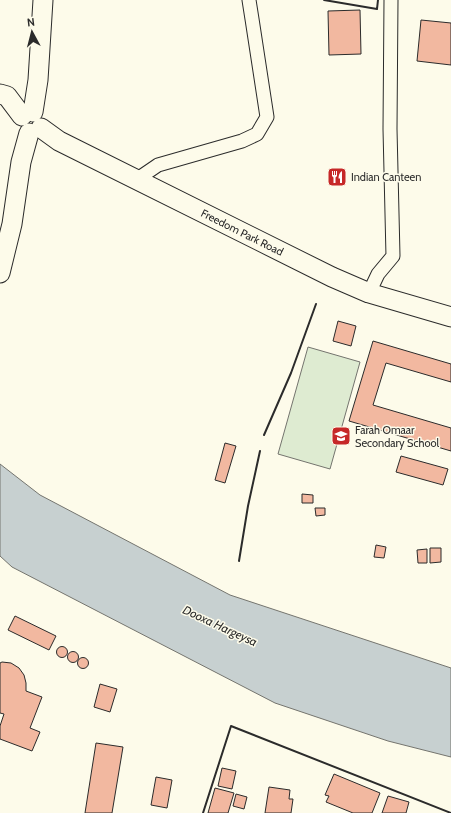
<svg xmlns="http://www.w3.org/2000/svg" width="451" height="813" font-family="Cabin,sans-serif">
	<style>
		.green { fill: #deebd1; stroke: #74746e }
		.water { fill: #c7d0d0; stroke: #74746e }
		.building { fill: #f2b8a0; stroke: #2b2b2b }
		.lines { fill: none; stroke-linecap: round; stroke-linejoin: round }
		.street-casing { stroke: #2b2b2b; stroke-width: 15 }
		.secondary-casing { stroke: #2b2b2b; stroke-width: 21 }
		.street { stroke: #fdfbea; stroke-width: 13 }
		.secondary { stroke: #fdfbea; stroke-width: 19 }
		.wall { stroke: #2b2b2b; stroke-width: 2 }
		.labels { text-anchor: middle; stroke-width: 3; stroke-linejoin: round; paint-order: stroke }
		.poi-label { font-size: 11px; fill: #2b2b2b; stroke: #fdfbea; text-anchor: start }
		.street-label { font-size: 11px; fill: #2b2b2b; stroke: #fdfbea }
		.water-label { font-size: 12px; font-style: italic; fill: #2b2b2b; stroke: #fdfbea }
	</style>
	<rect width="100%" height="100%" fill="#fdfbea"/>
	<path class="green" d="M 308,347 L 360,362 L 330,469 L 278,454 Z"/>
	<path class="water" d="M 0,464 L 40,495 L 230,595 L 451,668 L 451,757 L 388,741 L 275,703 L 12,567 L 0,556 Z"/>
	<path class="building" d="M 360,10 L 361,54 L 329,55 L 328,11 Z
		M 421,20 L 451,23 L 451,65 L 417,61 Z
		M 338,321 L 356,326 L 351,346 L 333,341 Z
		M 373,341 L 451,364 L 451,382 L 386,363 L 373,405 L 451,428 L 451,451 L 349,421 Z
		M 225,443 L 236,446 L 225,483 L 215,480 Z
		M 401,456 L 448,469 L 443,485 L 396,472 Z
		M 302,494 L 313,495 L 313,503 L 302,503 Z
		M 315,508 L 325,508 L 325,515 L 316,516 Z
		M 376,545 L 386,547 L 384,558 L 374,557 Z
		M 430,548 L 441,548 L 441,562 L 430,563 Z
		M 427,549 L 427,563 L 418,563 L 417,550 Z
		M 15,616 L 56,636 L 49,650 L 8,630 Z
		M56.5 652a5.5 5.5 0 1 1 11 0a5.5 5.5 0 1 1-11 0Z
		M67.5 657a5.5 5.5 0 1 1 11 0a5.5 5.5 0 1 1-11 0Z
		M77.5 663a5.5 5.5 0 1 1 11 0a5.5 5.5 0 1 1-11 0Z
		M 2,662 L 11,663 L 19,668 L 24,675 L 26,683 L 26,691 L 42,697 L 30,728 L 40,732 L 32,751 L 0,739 L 0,726 L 4,714 L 0,713 L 0,663 Z
		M 100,684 L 117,689 L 110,712 L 94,707 Z
		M 96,743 L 123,747 L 112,813 L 85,813 Z
		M 222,768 L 236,771 L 232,789 L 218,786 Z
		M 334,774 L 380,793 L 372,813 L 353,813 L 326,802 L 329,796 L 325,795 Z
		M 156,777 L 172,780 L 167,808 L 151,805 Z
		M 269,787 L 290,790 L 289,799 L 293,799 L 291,813 L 265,813 Z
		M 215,788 L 234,793 L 228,813 L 208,813 Z
		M 236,794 L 247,797 L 244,809 L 233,806 Z
		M 388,796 L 409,802 L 406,813 L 382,813 Z"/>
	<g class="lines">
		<defs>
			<path id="street" d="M 136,180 L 158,165 L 242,141 L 257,134 L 267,117 L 252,19 L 249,0
				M 369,293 L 378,274 L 393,256 L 390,129 L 391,0"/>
			<g id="secondary">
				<path d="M 0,94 L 7,96 L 22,116"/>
				<path d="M 33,112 L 38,80 L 43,0"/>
				<path id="s1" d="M 41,128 L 59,141 L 332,277 L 369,293 L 451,317"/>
				<path d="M 0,273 L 12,224 L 21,162 L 29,133"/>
			</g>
		</defs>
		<use href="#street" class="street-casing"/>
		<use href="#secondary" class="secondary-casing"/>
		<use href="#street" class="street"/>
		<use href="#secondary" class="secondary"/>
		<path class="wall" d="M 324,0 L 377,9 L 378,0
			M 264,435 L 291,373 L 316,304
			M 239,561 L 248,506 L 260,451
			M 203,813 L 231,726 L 451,813"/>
	</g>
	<defs>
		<symbol id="restaurant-square" viewBox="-11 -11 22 22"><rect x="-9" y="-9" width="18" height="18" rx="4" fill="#c62828" stroke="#fdfbea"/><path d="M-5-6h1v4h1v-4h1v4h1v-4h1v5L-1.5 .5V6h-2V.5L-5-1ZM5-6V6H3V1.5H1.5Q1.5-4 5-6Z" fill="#fff"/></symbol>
		<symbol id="school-square" viewBox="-11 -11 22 22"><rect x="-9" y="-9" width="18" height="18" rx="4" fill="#c62828" stroke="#fdfbea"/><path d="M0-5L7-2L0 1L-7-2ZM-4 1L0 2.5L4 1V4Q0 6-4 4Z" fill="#fff"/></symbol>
	</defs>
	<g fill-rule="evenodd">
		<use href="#restaurant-square" x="326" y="166" width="22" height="22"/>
		<use href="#school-square" x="330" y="425" width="22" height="22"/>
	</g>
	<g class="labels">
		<g class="poi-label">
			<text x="351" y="181">Indian Canteen</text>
			<text x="355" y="434">Farah Omaar<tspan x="355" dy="13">Secondary School</tspan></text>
		</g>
		<g class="street-label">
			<text dy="4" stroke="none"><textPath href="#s1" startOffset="227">Freedom Park Road</textPath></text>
		</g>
		<g class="water-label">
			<text transform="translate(220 626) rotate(25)" y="4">Dooxa Hargeysa</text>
		</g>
	</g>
	<g transform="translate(32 32) rotate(353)" stroke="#fdfbea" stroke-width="3" paint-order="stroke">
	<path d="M0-3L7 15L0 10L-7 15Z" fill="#2b2b2b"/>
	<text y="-6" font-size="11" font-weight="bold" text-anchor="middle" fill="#2b2b2b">N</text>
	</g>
</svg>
